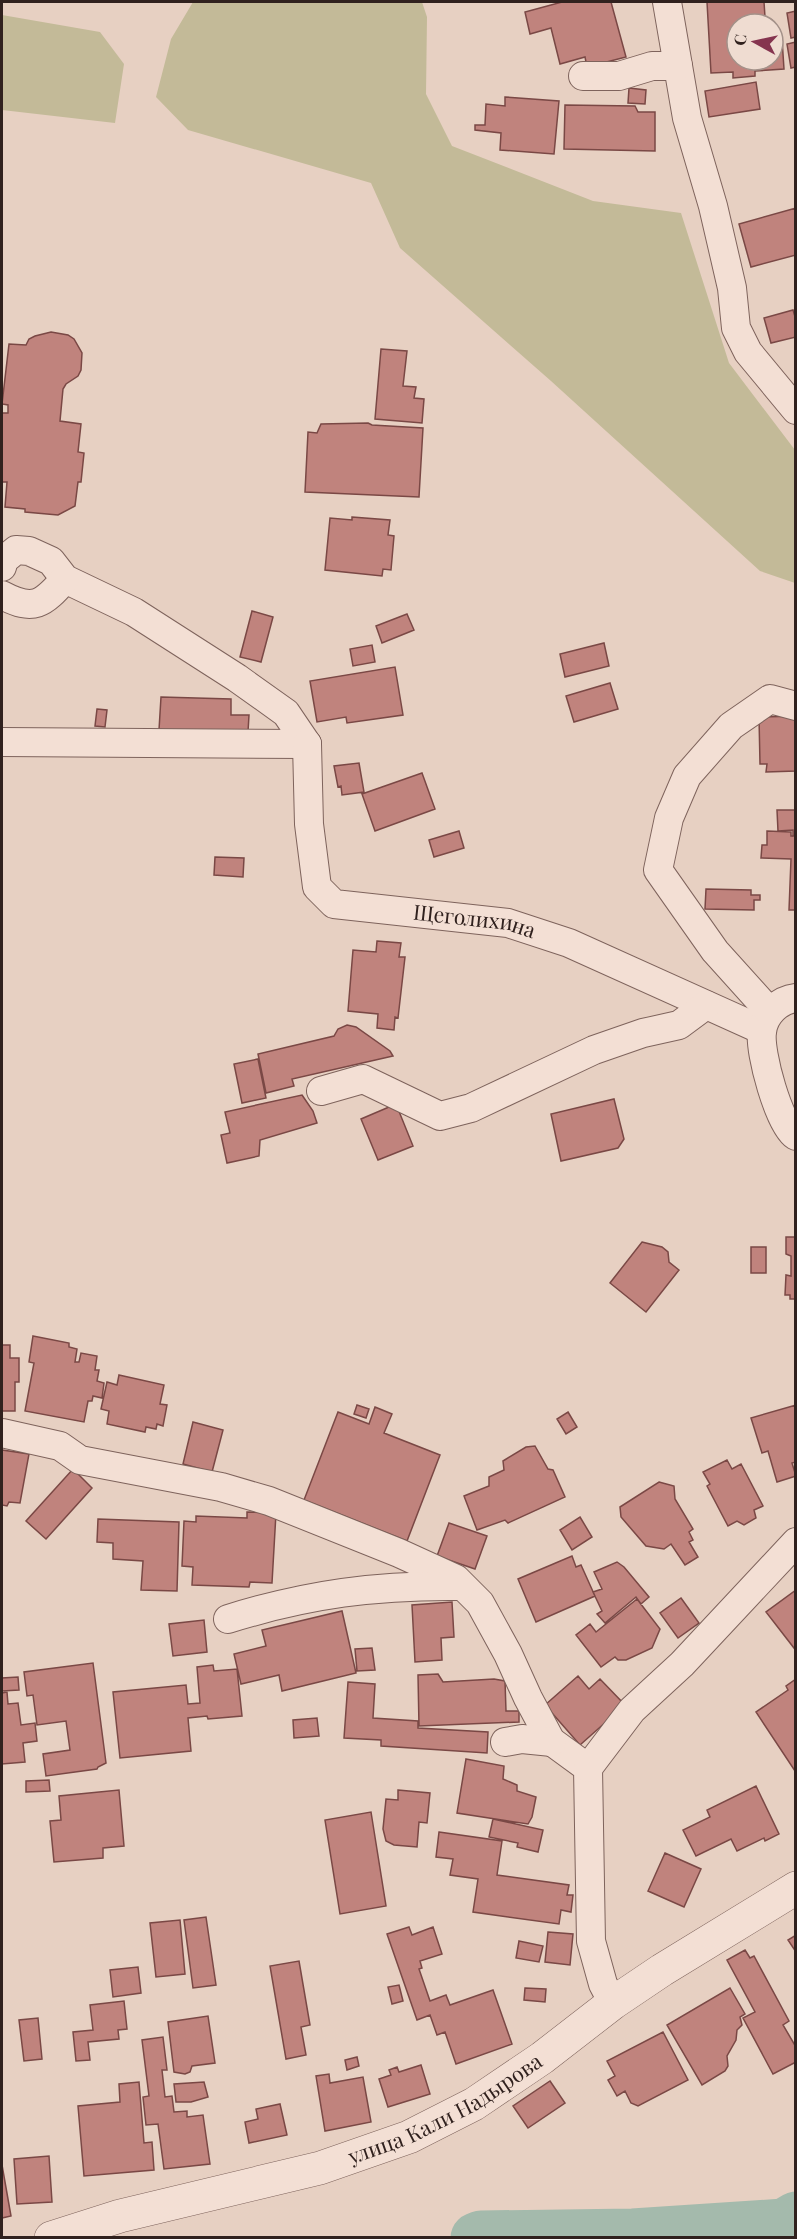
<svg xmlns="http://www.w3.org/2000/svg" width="797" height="2239" font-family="'Playfair Display',serif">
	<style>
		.green { fill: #c3ba98 }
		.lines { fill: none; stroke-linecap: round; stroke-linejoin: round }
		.river { stroke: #a4baac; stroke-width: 51 }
		.building { fill: #c0837d; stroke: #7a4845; stroke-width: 1.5 }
		.minor-casing { stroke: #7e635c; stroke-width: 30 }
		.tertiary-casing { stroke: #7e635c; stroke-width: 34 }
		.minor { stroke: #f3dfd4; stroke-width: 28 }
		.tertiary { stroke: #f3dfd4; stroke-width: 33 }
		.labels { text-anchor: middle; stroke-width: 6; stroke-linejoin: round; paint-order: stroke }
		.street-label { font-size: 21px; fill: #30211e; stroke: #efdcd1 }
	</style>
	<rect width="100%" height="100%" fill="#e7d0c2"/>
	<path class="green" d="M 193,2 L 422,2 L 427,17 L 426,94 L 452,146 L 593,201 L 681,213 L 729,363 L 795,450 L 795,583 L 760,571 L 551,381 L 400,248 L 371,183 L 188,130 L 156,97 L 171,39 Z
		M 2,15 L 100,32 L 124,64 L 115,123 L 2,110 Z"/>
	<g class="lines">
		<path class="river" d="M 476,2238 L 481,2236 L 633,2234 L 784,2224 L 796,2217"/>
	</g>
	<path class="building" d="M 562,2 L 611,2 L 626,57 L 587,67 L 585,57 L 560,64 L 551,28 L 530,34 L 525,12 Z
		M 707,2 L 764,2 L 765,17 L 772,20 L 772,24 L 737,24 L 737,60 L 773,60 L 773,37 L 773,39 L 782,39 L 784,69 L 755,71 L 755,76 L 733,78 L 733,72 L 711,73 Z
		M 796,11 L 796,37 L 791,38 L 787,13 Z
		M 796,42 L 796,67 L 791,68 L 787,44 Z
		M 756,82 L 760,109 L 709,117 L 705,91 Z
		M 629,88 L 646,90 L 645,104 L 628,103 Z
		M 505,97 L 559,101 L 554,154 L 500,150 L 501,133 L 475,130 L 475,125 L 485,125 L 486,104 L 505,106 Z
		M 565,105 L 635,106 L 638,112 L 655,112 L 655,151 L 564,149 Z
		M 796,208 L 796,255 L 751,267 L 739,224 Z
		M 793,310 L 796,320 L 796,337 L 771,343 L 764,318 Z
		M 51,332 L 68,335 L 74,339 L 82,353 L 81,370 L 78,376 L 66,384 L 63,389 L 60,421 L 81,424 L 78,452 L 84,453 L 81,482 L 78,482 L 75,506 L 58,515 L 25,512 L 25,509 L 5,507 L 7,482 L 2,482 L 2,413 L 8,413 L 8,405 L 2,404 L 9,344 L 26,345 L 29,339 L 35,336 Z
		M 381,349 L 407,351 L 403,386 L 416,387 L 414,398 L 424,399 L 422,423 L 375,419 Z
		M 368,423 L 372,425 L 423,428 L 419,497 L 305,492 L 308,432 L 317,433 L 321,424 Z
		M 352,517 L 390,520 L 388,535 L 394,536 L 391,570 L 383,569 L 382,576 L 325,570 L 330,518 L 352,520 Z
		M 252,611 L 273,617 L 261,662 L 240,657 Z
		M 407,614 L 414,630 L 382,643 L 376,626 Z
		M 604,643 L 609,666 L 565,677 L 560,654 Z
		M 372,645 L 375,662 L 353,666 L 350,649 Z
		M 395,667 L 403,715 L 347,723 L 346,717 L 317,722 L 310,681 Z
		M 610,683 L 618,709 L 574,722 L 566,696 Z
		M 161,697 L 231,699 L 231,715 L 249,715 L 248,732 L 159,730 Z
		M 97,709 L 107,710 L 105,727 L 95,726 Z
		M 796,716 L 796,771 L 766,772 L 767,764 L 760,764 L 759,717 Z
		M 359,763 L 364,792 L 342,795 L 341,786 L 338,787 L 334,766 Z
		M 422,773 L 435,809 L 375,831 L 362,794 Z
		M 777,810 L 796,810 L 796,835 L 793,836 L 793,830 L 778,831 Z
		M 459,831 L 464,848 L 434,857 L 429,840 Z
		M 767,831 L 791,832 L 791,836 L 796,836 L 796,910 L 789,910 L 791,859 L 761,858 L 762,845 L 767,845 Z
		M 215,857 L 244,858 L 243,877 L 214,875 Z
		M 706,889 L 751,890 L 751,895 L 760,895 L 760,900 L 754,900 L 754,910 L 705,909 Z
		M 377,941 L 401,943 L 399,957 L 405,957 L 398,1018 L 395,1017 L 394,1030 L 377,1028 L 378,1014 L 348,1011 L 353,950 L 376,952 Z
		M 347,1025 L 356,1027 L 390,1051 L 393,1056 L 292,1079 L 294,1086 L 266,1093 L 258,1054 L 334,1036 L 338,1029 Z
		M 258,1059 L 266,1098 L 242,1103 L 234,1064 Z
		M 302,1095 L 313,1111 L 317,1123 L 260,1140 L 259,1156 L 227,1163 L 221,1135 L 230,1133 L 225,1112 Z
		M 614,1099 L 624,1139 L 618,1148 L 561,1161 L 551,1114 Z
		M 396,1104 L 413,1146 L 378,1160 L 361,1119 Z
		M 786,1237 L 796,1237 L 796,1299 L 790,1299 L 790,1295 L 785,1295 L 786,1275 L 791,1276 L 791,1256 L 786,1254 Z
		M 642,1242 L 662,1247 L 668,1252 L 669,1262 L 679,1270 L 646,1312 L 610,1283 Z
		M 751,1247 L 766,1247 L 766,1273 L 751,1273 Z
		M 33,1336 L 69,1343 L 69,1347 L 77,1349 L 75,1362 L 79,1362 L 81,1353 L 97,1356 L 95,1370 L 99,1370 L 97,1381 L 104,1383 L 102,1398 L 93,1396 L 92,1401 L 88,1401 L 84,1422 L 25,1411 L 34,1363 L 29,1362 Z
		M 2,1345 L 10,1345 L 10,1358 L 19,1358 L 19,1382 L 15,1382 L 15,1411 L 2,1411 Z
		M 119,1375 L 164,1385 L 160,1404 L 167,1405 L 163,1426 L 157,1424 L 156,1429 L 146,1427 L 145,1432 L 107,1424 L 109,1411 L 101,1409 L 107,1382 L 117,1385 Z
		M 357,1405 L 369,1409 L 366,1418 L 354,1414 Z
		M 796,1405 L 796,1462 L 792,1463 L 796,1476 L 777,1482 L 768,1451 L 762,1453 L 751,1418 Z
		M 375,1407 L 392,1414 L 384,1433 L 440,1455 L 407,1541 L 304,1500 L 338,1412 L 369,1424 Z
		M 568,1412 L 577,1427 L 566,1434 L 557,1419 Z
		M 193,1422 L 223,1430 L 212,1472 L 183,1464 Z
		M 535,1446 L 548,1469 L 553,1470 L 565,1497 L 508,1523 L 505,1520 L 477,1530 L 464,1496 L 489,1486 L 489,1477 L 504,1470 L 503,1461 L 526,1447 Z
		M 2,1450 L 29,1454 L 20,1503 L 9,1502 L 7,1506 L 2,1505 Z
		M 727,1460 L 732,1469 L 741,1464 L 763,1506 L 754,1510 L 756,1518 L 744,1525 L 737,1521 L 728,1526 L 707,1486 L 710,1484 L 703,1472 Z
		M 73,1469 L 92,1488 L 46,1539 L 26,1521 Z
		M 659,1482 L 674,1486 L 675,1499 L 693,1529 L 689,1532 L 693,1540 L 689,1542 L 698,1557 L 685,1565 L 671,1544 L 664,1549 L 646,1546 L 621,1517 L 620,1507 Z
		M 247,1512 L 276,1513 L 272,1583 L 250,1582 L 249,1587 L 192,1585 L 193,1567 L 182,1566 L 184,1521 L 196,1522 L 196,1516 L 247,1518 Z
		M 580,1517 L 592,1537 L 572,1550 L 560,1530 Z
		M 98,1519 L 179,1522 L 177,1591 L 141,1590 L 143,1561 L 113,1559 L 113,1543 L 97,1542 Z
		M 449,1523 L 487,1536 L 475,1569 L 437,1556 Z
		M 572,1556 L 576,1567 L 581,1565 L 595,1596 L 536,1622 L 518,1579 Z
		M 617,1562 L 624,1567 L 649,1597 L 641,1604 L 636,1597 L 605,1623 L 597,1614 L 602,1611 L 593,1592 L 602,1589 L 594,1572 Z
		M 796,1590 L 796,1646 L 794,1648 L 766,1612 Z
		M 681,1598 L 699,1623 L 678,1638 L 660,1613 Z
		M 637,1599 L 660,1629 L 652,1648 L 626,1660 L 618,1660 L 615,1657 L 601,1667 L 576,1635 L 590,1624 L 596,1632 Z
		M 452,1602 L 454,1637 L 441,1638 L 442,1660 L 415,1662 L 412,1605 Z
		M 342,1611 L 356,1673 L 282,1691 L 279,1675 L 241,1684 L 234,1654 L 266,1646 L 262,1630 Z
		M 204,1620 L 207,1652 L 173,1656 L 169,1624 Z
		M 372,1648 L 375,1670 L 357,1671 L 355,1649 Z
		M 93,1663 L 106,1763 L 98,1767 L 97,1769 L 46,1776 L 43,1754 L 70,1750 L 66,1721 L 37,1725 L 33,1695 L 27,1696 L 24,1672 Z
		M 213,1665 L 214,1671 L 237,1669 L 242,1716 L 208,1719 L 207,1716 L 188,1718 L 191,1751 L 120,1758 L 113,1692 L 186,1685 L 188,1704 L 200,1703 L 197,1667 Z
		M 438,1674 L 443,1682 L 494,1679 L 505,1681 L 506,1711 L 519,1711 L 519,1722 L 419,1726 L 418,1675 Z
		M 578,1676 L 589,1689 L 600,1679 L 625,1705 L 580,1745 L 545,1705 Z
		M 18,1677 L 19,1690 L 2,1691 L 2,1678 Z
		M 796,1679 L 796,1771 L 795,1771 L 756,1712 L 788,1690 L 786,1686 Z
		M 348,1682 L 375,1684 L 373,1718 L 418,1721 L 418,1728 L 488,1732 L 487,1753 L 381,1746 L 381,1740 L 344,1738 Z
		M 7,1692 L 8,1704 L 18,1703 L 21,1725 L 35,1723 L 37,1741 L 23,1743 L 25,1762 L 2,1764 L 2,1693 Z
		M 317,1718 L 319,1736 L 294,1738 L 293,1720 Z
		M 466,1759 L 504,1766 L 503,1779 L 517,1785 L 517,1791 L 536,1797 L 532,1817 L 528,1824 L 457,1813 Z
		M 49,1780 L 50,1791 L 26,1792 L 26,1781 Z
		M 756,1786 L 779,1834 L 765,1841 L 764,1838 L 737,1851 L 731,1839 L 696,1856 L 683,1830 L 710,1817 L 707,1810 Z
		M 119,1790 L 124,1846 L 103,1848 L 103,1858 L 54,1862 L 50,1821 L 61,1820 L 59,1796 Z
		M 398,1790 L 430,1793 L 427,1823 L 419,1822 L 417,1847 L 394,1845 L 386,1841 L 383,1829 L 386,1799 L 398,1800 Z
		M 371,1812 L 386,1906 L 340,1914 L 325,1820 Z
		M 493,1819 L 543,1830 L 538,1852 L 517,1847 L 518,1843 L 489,1837 Z
		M 439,1832 L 502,1841 L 497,1875 L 569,1885 L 567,1895 L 573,1895 L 571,1912 L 561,1910 L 559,1924 L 473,1912 L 478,1879 L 450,1875 L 453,1859 L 436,1857 Z
		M 665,1853 L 701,1869 L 684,1907 L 648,1891 Z
		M 206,1917 L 216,1985 L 193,1988 L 184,1920 Z
		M 180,1920 L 185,1974 L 156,1977 L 150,1923 Z
		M 409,1927 L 412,1935 L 433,1927 L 442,1954 L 420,1961 L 422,1968 L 419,1969 L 430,2001 L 446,1995 L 450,2005 L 493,1990 L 512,2044 L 456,2064 L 445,2032 L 437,2035 L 430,2015 L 417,2020 L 387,1934 Z
		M 548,1932 L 573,1934 L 570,1965 L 545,1962 Z
		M 796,1935 L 796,1952 L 788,1940 Z
		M 519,1941 L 543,1946 L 539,1962 L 516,1958 Z
		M 745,1950 L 750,1958 L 754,1956 L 789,2021 L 783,2025 L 796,2047 L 796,2062 L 773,2074 L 743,2018 L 755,2012 L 727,1960 Z
		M 299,1961 L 310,2025 L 301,2027 L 306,2055 L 286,2059 L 270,1966 Z
		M 138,1967 L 141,1993 L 113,1997 L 110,1970 Z
		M 399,1985 L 403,2001 L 392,2004 L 388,1987 Z
		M 525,1988 L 546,1989 L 545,2002 L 524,2000 Z
		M 730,1988 L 745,2014 L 740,2017 L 742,2025 L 737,2030 L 736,2040 L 727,2056 L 728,2066 L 725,2071 L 702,2085 L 667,2025 Z
		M 124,2001 L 127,2029 L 118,2030 L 119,2039 L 88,2042 L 90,2060 L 76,2061 L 73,2032 L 93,2030 L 90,2005 Z
		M 208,2016 L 215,2063 L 192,2066 L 190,2072 L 185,2074 L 174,2072 L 168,2022 Z
		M 38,2018 L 42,2059 L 24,2061 L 19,2020 Z
		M 663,2032 L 688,2080 L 638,2106 L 631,2103 L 625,2091 L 617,2096 L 608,2080 L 615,2076 L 607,2061 Z
		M 163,2037 L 167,2070 L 162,2070 L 165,2097 L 172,2096 L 174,2112 L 187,2111 L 187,2117 L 203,2115 L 210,2164 L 164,2169 L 158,2124 L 146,2125 L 143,2097 L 149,2096 L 142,2040 Z
		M 357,2057 L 359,2066 L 347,2070 L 345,2060 Z
		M 421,2065 L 430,2094 L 388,2107 L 379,2079 L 391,2075 L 389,2070 L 397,2067 L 399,2072 Z
		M 329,2074 L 330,2083 L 363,2077 L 371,2122 L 325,2131 L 316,2076 Z
		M 550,2081 L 565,2103 L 528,2128 L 513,2106 Z
		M 139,2082 L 144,2143 L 152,2142 L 154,2170 L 84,2176 L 78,2106 L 120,2102 L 119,2084 Z
		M 204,2082 L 208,2097 L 191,2102 L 176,2102 L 174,2084 Z
		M 280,2104 L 287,2135 L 249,2143 L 245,2122 L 258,2119 L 256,2109 Z
		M 49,2156 L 52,2202 L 17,2204 L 14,2159 Z
		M 2,2165 L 11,2216 L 2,2218 Z"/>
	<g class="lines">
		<defs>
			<g id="minor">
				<path d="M 667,2 L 687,118 L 713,206 L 732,288 L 736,328 L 748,352 L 796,410"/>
				<path d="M 583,76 L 619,76 L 652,66 L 678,66"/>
				<path d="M 2,567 L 4,560 L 16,550 L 29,551 L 51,561 L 65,579 L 134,612 L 237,678 L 286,713 L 307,744"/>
				<path d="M 2,595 C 34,612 43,604 65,579"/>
				<path d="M 2,742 L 307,744"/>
				<path id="s1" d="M 307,744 L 309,824 L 317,887 L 334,904 L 508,923 L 569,943 L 762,1030"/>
				<path d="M 796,998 C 779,1000 764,1014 762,1032 C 759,1052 779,1125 796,1136"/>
				<path d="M 770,1012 L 715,951 L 658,870 L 669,818 L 687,776 L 731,726 L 770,699 L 796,706"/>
				<path d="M 321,1091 L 363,1079 L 440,1116 L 471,1108 L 594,1050 L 643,1033 L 679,1025 L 706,1005"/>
				<path d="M 2,1433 L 60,1446 L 80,1460 L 221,1487 L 269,1501 L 399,1553 L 456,1579 L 480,1603 L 508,1654 L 528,1698 L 551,1741 L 588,1768 L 591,1941 L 603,1984 L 613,2003"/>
				<path d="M 228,1619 C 308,1594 377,1585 460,1586"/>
				<path d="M 505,1742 L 522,1739 L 552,1742"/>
				<path d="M 588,1768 L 632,1710 L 682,1664 L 796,1542"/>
			</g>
			<g id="tertiary">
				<path id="s2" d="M 51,2238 L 120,2216 L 320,2168 L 409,2137 L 474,2104 L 542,2058 L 613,2003 L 662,1970 L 796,1888"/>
			</g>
		</defs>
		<use href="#minor" class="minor-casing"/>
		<use href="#tertiary" class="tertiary-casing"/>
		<use href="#minor" class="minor"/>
		<use href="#tertiary" class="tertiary"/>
	</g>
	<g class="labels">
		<g class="street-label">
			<text dy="7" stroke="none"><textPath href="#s1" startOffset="309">Щеголихина</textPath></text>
			<text dy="7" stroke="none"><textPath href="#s2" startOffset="417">улица Кали Надырова</textPath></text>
		</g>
	</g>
	<rect width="797" height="2239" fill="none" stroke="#30211e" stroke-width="6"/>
	<g transform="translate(755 42) rotate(278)"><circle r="28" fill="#efdcd1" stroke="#a39189" stroke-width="1.5"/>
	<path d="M0-4.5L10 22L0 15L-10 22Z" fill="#85344f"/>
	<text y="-9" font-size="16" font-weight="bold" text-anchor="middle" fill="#30211e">С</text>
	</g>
</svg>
